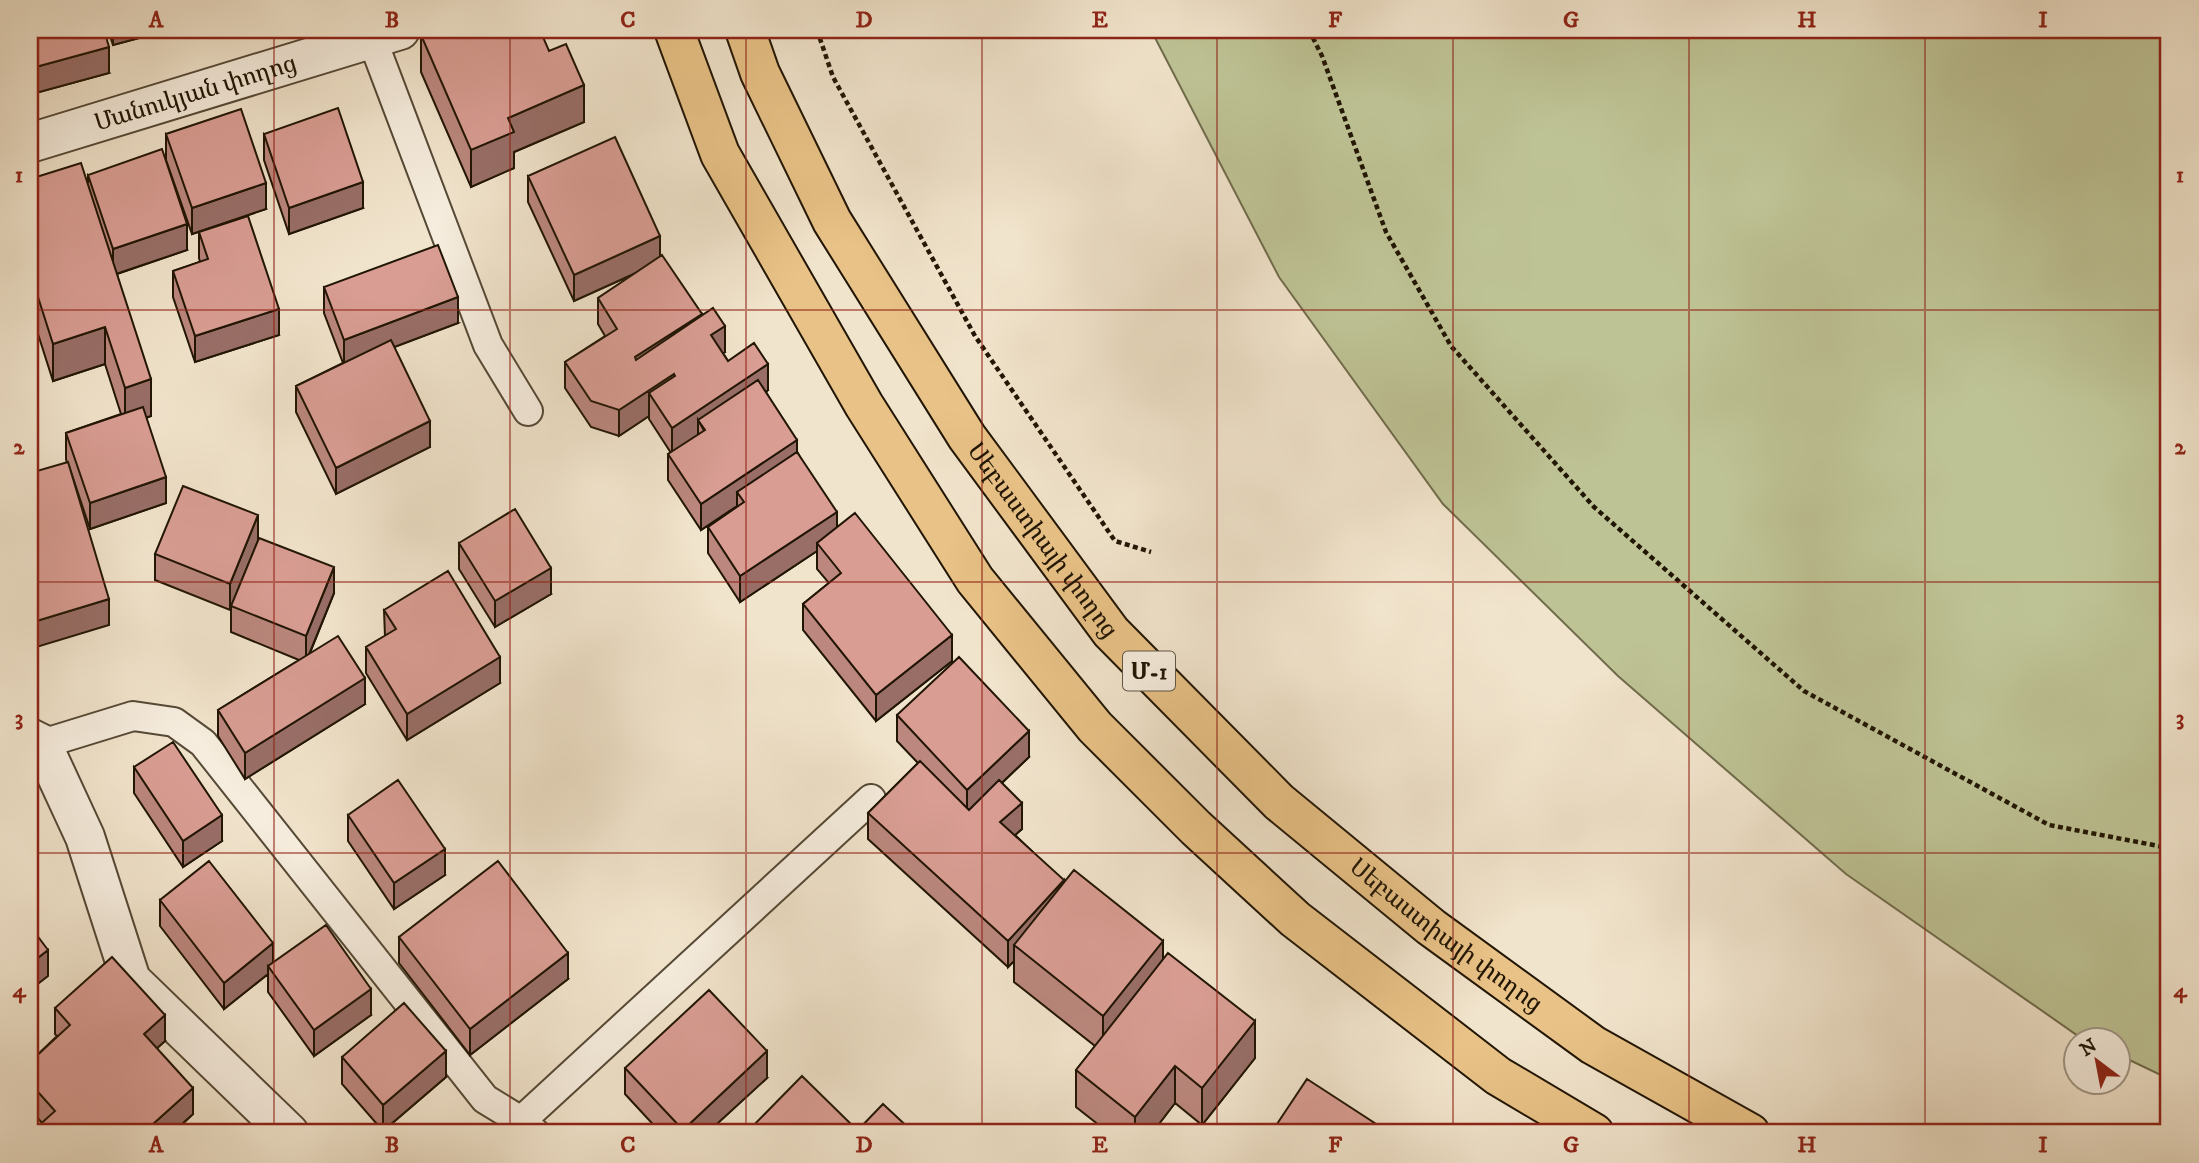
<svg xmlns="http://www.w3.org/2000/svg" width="2199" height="1163" font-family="'IM FELL DW Pica','Noto Serif Armenian',serif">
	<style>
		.green { fill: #bec395; stroke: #706c4c; stroke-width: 2 }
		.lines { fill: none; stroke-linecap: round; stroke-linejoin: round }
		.service-casing { stroke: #554936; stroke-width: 32 }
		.minor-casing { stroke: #554936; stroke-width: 42 }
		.primary-casing { stroke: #211504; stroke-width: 42 }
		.path { stroke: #211504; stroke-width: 4.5; stroke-dasharray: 5 3.5; stroke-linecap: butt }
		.service { stroke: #f6edde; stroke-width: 28 }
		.minor { stroke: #f6edde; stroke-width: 38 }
		.primary { stroke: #e8c286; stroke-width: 38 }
		.wall { fill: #bb877e; stroke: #211504; stroke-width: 2 }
		.shaded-wall { fill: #986e67; stroke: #211504; stroke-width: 2 }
		.building { fill: #d99d93; stroke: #211504; stroke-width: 2 }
		.grid { fill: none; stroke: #8f2418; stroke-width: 2; stroke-opacity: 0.55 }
		.labels { text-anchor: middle; stroke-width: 6; stroke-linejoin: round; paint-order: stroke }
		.shield { fill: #f6edde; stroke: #615645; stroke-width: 2 }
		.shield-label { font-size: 23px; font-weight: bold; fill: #211504 }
		.street-label { font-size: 24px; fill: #211504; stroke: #f6edde }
		.neatline { fill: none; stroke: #8f2418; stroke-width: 2.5 }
		.grid-label { font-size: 23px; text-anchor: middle; font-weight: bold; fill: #8f2418 }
	</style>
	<rect width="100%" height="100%" fill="#f1e4cc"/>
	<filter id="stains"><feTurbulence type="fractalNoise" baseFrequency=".00286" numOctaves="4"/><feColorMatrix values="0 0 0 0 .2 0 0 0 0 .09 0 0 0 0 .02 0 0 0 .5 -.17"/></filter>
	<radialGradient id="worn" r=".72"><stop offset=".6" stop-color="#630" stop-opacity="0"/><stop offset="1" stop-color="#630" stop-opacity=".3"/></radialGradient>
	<path class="green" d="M 1151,30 L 2169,30 L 2169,1079 L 2119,1055 L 2118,1040 L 2086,1040 L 2081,1038 L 1846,874 L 1618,676 L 1443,504 L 1279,277 Z"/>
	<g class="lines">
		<defs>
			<path id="service" d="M 372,39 L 488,345 L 528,411
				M 42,744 L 133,716 L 174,722 L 203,743 L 485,1099 L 521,1121 L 535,1133
				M 521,1121 L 871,799"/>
			<g id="minor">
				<path id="s1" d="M 30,143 L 400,30"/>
				<path d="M 30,738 L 42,744 L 85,837 L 131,980 L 289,1133"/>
			</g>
			<g id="primary">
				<path d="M 674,30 L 720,154 L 864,405 L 975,580 L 1095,727 L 1196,828 L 1295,919 L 1498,1076 L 1594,1133"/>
				<path id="s2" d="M 745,30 L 760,73 L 832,221 L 967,437 L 1111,632 L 1279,802 L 1431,927 L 1593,1045 L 1750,1133"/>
			</g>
		</defs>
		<use href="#service" class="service-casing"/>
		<use href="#minor" class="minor-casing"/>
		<use href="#primary" class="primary-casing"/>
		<path class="path" d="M 817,30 L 833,77 L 975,336 L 1115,541 L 1151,552
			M 1309,30 L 1322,56 L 1386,232 L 1451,346 L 1594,507 L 1804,691 L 2049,825 L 2169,848"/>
		<use href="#service" class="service"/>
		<use href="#minor" class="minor"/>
		<use href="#primary" class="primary"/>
	</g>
	<path class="wall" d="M 30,30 L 109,73 L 32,94 L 30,85 Z
		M 108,30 L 169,30 L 113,45 Z
		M 421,35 L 549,51 L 584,122 L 514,152 L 514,168 L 471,187 L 421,72 Z
		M 166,134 L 266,209 L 192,234 L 166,160 Z
		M 264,134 L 363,208 L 289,234 L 264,160 Z
		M 88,175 L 187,250 L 117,274 L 151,416 L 146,418 L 166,503 L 90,529 L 69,466 L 109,625 L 66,459 L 66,433 L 121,414 L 105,364 L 53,381 L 30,309 L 30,179 L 88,182 Z
		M 528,176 L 660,257 L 702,316 L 725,352 L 723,353 L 728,361 L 768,390 L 766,392 L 837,528 L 952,661 L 876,721 L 803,630 L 803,604 L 829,583 L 817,569 L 817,551 L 740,602 L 708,553 L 708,527 L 737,506 L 701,530 L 668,480 L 668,454 L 671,453 L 649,419 L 649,416 L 619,436 L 591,427 L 565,388 L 565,362 L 605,336 L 598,324 L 598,298 L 634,274 L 574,301 L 528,202 Z
		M 199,232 L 279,335 L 195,362 L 173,297 L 173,271 L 200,262 L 199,258 Z
		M 324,287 L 458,323 L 394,347 L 430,447 L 336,494 L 296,412 L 296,386 L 343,363 L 324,313 Z
		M 258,541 L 334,593 L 310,653 L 365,704 L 245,779 L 218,736 L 218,710 L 299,660 L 231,632 L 231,607 L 230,610 L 155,580 L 155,554 Z
		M 459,543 L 551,594 L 495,627 L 459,569 Z
		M 384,610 L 500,683 L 407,740 L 366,673 L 366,647 L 385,636 Z
		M 897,715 L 1029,757 L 1002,783 L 1022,829 L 1015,835 L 1064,882 L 1163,958 L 1255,1058 L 1202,1125 L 1175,1103 L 1152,1133 L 1109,1133 L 1076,1107 L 1076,1070 L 1095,1046 L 1014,982 L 1014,961 L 1008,967 L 868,839 L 868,813 L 918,763 L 897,741 Z
		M 134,767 L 222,841 L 183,867 L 134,793 Z
		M 348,815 L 445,875 L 394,909 L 348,841 Z
		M 160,900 L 273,962 L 371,1015 L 314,1056 L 268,992 L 268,974 L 224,1009 L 160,926 Z
		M 399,937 L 568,979 L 470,1055 L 399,963 Z
		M 55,1008 L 165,1041 L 157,1048 L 193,1114 L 173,1133 L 35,1133 L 35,1129 L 42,1123 L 30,1109 L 30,1062 L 57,1036 L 55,1034 Z
		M 342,1057 L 446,1077 L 383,1131 L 342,1084 Z
		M 625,1068 L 767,1078 L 707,1133 L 661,1133 L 625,1094 Z"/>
	<path class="shaded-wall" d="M 113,30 L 169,30 L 113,45 Z
		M 301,30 L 318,30 L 301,35 Z
		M 109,47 L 109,73 L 32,94 L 32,68 Z
		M 584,85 L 584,122 L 514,152 L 514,168 L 471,187 L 471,150 L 508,118 Z
		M 363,182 L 363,208 L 289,234 L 289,208 Z
		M 266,183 L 266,209 L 192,234 L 192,208 Z
		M 187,224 L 187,250 L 113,275 L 113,249 Z
		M 660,236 L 660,262 L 574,301 L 574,275 Z
		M 458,297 L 458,323 L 344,366 L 344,340 Z
		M 279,309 L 279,335 L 195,362 L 195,336 Z
		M 702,314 L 702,340 L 635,384 L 635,357 Z
		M 725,326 L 725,352 L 711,361 L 711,335 Z
		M 105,327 L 105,364 L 53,381 L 53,344 Z
		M 768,364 L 768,390 L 705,432 L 698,420 L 698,437 L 672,454 L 672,428 Z
		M 674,374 L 674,400 L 649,393 L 649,416 L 619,436 L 619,410 Z
		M 151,379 L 151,416 L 125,425 L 125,388 Z
		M 430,421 L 430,447 L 336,494 L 336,468 Z
		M 797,440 L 797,466 L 737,492 L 737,506 L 701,530 L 701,504 Z
		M 166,477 L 166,503 L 90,529 L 90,503 Z
		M 837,512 L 837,538 L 817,543 L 817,551 L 740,602 L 740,576 Z
		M 258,515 L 258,541 L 230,610 L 230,584 Z
		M 334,567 L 334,593 L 306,662 L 306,636 Z
		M 551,568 L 551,594 L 495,627 L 495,601 Z
		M 109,599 L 109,625 L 30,649 L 30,623 Z
		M 952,635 L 952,661 L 876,721 L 876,695 Z
		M 500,657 L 500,683 L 407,740 L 407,714 Z
		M 365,678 L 365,704 L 245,779 L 245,753 Z
		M 1029,731 L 1029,757 L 967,816 L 967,790 Z
		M 1022,803 L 1022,829 L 1000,848 L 1000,822 Z
		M 222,815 L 222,841 L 183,867 L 183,841 Z
		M 445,849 L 445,875 L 394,909 L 394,883 Z
		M 1064,880 L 1064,906 L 1014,945 L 1014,961 L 1008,967 L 1008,941 Z
		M 1163,941 L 1163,978 L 1103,1053 L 1103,1016 Z
		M 273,943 L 273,969 L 268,966 L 268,974 L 224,1009 L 224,983 Z
		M 48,950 L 48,976 L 30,990 L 30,964 Z
		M 568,953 L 568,979 L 470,1055 L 470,1029 Z
		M 371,989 L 371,1015 L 314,1056 L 314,1030 Z
		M 165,1015 L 165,1041 L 144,1060 L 144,1034 Z
		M 1255,1021 L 1255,1058 L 1202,1125 L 1202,1088 Z
		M 446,1051 L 446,1077 L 383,1131 L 383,1105 Z
		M 767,1051 L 767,1078 L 707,1133 L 683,1133 L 683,1130 Z
		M 1175,1066 L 1175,1103 L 1152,1133 L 1135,1133 L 1135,1117 Z
		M 193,1088 L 193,1114 L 172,1133 L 143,1133 Z"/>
	<path class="building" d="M 30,30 L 104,30 L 109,47 L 32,68 L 30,59 Z
		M 435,30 L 540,30 L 549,51 L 566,44 L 584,85 L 508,118 L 514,132 L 471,150 L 421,35 Z
		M 338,108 L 363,182 L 289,208 L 264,134 Z
		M 241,109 L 266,183 L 192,208 L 166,134 Z
		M 615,137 L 660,236 L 574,275 L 528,176 Z
		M 162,149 L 187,224 L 113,249 L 88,175 Z
		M 81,163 L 151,379 L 125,388 L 105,327 L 53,344 L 30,272 L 30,179 Z
		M 248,216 L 279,309 L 195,336 L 173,271 L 208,259 L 199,232 Z
		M 438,245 L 458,297 L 344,340 L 324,287 Z
		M 662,255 L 702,314 L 635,357 L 636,360 L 713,308 L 725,326 L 711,335 L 728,361 L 754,343 L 768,364 L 672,428 L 649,393 L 675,376 L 674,374 L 619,410 L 591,401 L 565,362 L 617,329 L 598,298 Z
		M 391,340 L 430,421 L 336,468 L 296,386 Z
		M 758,380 L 797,440 L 701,504 L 668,454 L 705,430 L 698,420 Z
		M 143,407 L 166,477 L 90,503 L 66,433 Z
		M 797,452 L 837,512 L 740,576 L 708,527 L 744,502 L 737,492 Z
		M 68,462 L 109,599 L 30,623 L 30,473 Z
		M 183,486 L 258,515 L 230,584 L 155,554 Z
		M 515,509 L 551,568 L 495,601 L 459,543 Z
		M 855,513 L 952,635 L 876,695 L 803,604 L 841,573 L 817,543 Z
		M 259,538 L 334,567 L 306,636 L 231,606 Z
		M 448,571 L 500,657 L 407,714 L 366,647 L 396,629 L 384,610 Z
		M 338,636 L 365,678 L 245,753 L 218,710 Z
		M 959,657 L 1029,731 L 967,790 L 897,715 Z
		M 173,742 L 222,815 L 183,841 L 134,767 Z
		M 920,761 L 969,810 L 999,780 L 1022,803 L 1000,822 L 1064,880 L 1008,941 L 868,813 Z
		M 398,780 L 445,849 L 394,883 L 348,815 Z
		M 209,861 L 273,943 L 224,983 L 160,900 Z
		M 498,861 L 568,953 L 470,1029 L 399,937 Z
		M 1074,870 L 1163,941 L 1103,1016 L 1014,945 Z
		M 326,925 L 371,989 L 314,1030 L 268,966 Z
		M 30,926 L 48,950 L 30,964 Z
		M 1168,953 L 1255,1021 L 1202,1088 L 1175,1066 L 1135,1117 L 1076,1070 Z
		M 112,957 L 165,1015 L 144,1034 L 193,1088 L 143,1133 L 38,1133 L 35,1129 L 55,1111 L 30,1083 L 30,1062 L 70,1025 L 55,1008 Z
		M 709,990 L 767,1051 L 683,1130 L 625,1068 Z
		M 404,1003 L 446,1051 L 383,1105 L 342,1057 Z
		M 802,1076 L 855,1128 L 850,1133 L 746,1133 Z
		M 1307,1079 L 1390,1133 L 1271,1133 Z
		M 883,1104 L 914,1133 L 855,1133 Z"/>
	<path class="grid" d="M 274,30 L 274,1133M 510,30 L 510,1133M 746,30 L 746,1133M 982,30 L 982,1133M 1217,30 L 1217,1133M 1453,30 L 1453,1133M 1689,30 L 1689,1133M 1925,30 L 1925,1133M 30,310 L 2169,310M 30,582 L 2169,582M 30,853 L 2169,853"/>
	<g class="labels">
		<rect class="shield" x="1123" y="651.5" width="52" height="39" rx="5"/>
		<g class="shield-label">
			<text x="1149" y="679">Մ-1</text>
		</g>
		<g class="street-label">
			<text dy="8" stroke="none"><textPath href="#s1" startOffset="173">Մանուկյան փողոց</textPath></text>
			<text dy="8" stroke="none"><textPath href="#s2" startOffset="593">Սեբաստիայի փողոց</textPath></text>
			<text dy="8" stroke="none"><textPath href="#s2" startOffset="1160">Սեբաստիայի փողոց</textPath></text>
		</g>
	</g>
	<rect width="2199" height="1163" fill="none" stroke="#f1e4cc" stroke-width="77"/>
	<g transform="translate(2097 1061) rotate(328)"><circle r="33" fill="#f6edde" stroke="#a19787" stroke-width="2"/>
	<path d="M0-5L12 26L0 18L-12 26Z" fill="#8f2418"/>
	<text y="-10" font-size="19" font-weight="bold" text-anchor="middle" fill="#211504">N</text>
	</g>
	<rect x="38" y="38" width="2122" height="1086" class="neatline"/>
	<g class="grid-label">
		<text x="156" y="27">A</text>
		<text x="392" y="27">B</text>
		<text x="628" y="27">C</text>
		<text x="864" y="27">D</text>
		<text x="1100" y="27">E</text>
		<text x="1335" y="27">F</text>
		<text x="1571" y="27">G</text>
		<text x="1807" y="27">H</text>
		<text x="2043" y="27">I</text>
		<text x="19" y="182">1</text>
		<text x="2180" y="182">1</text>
		<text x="19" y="454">2</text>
		<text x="2180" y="454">2</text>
		<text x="19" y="725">3</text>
		<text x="2180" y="725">3</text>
		<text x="19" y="997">4</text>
		<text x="2180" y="997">4</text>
		<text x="156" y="1152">A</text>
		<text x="392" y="1152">B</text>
		<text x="628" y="1152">C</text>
		<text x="864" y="1152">D</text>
		<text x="1100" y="1152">E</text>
		<text x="1335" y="1152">F</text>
		<text x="1571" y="1152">G</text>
		<text x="1807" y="1152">H</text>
		<text x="2043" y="1152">I</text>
	</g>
	<rect width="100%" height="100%" filter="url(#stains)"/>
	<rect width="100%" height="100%" fill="url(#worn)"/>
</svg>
